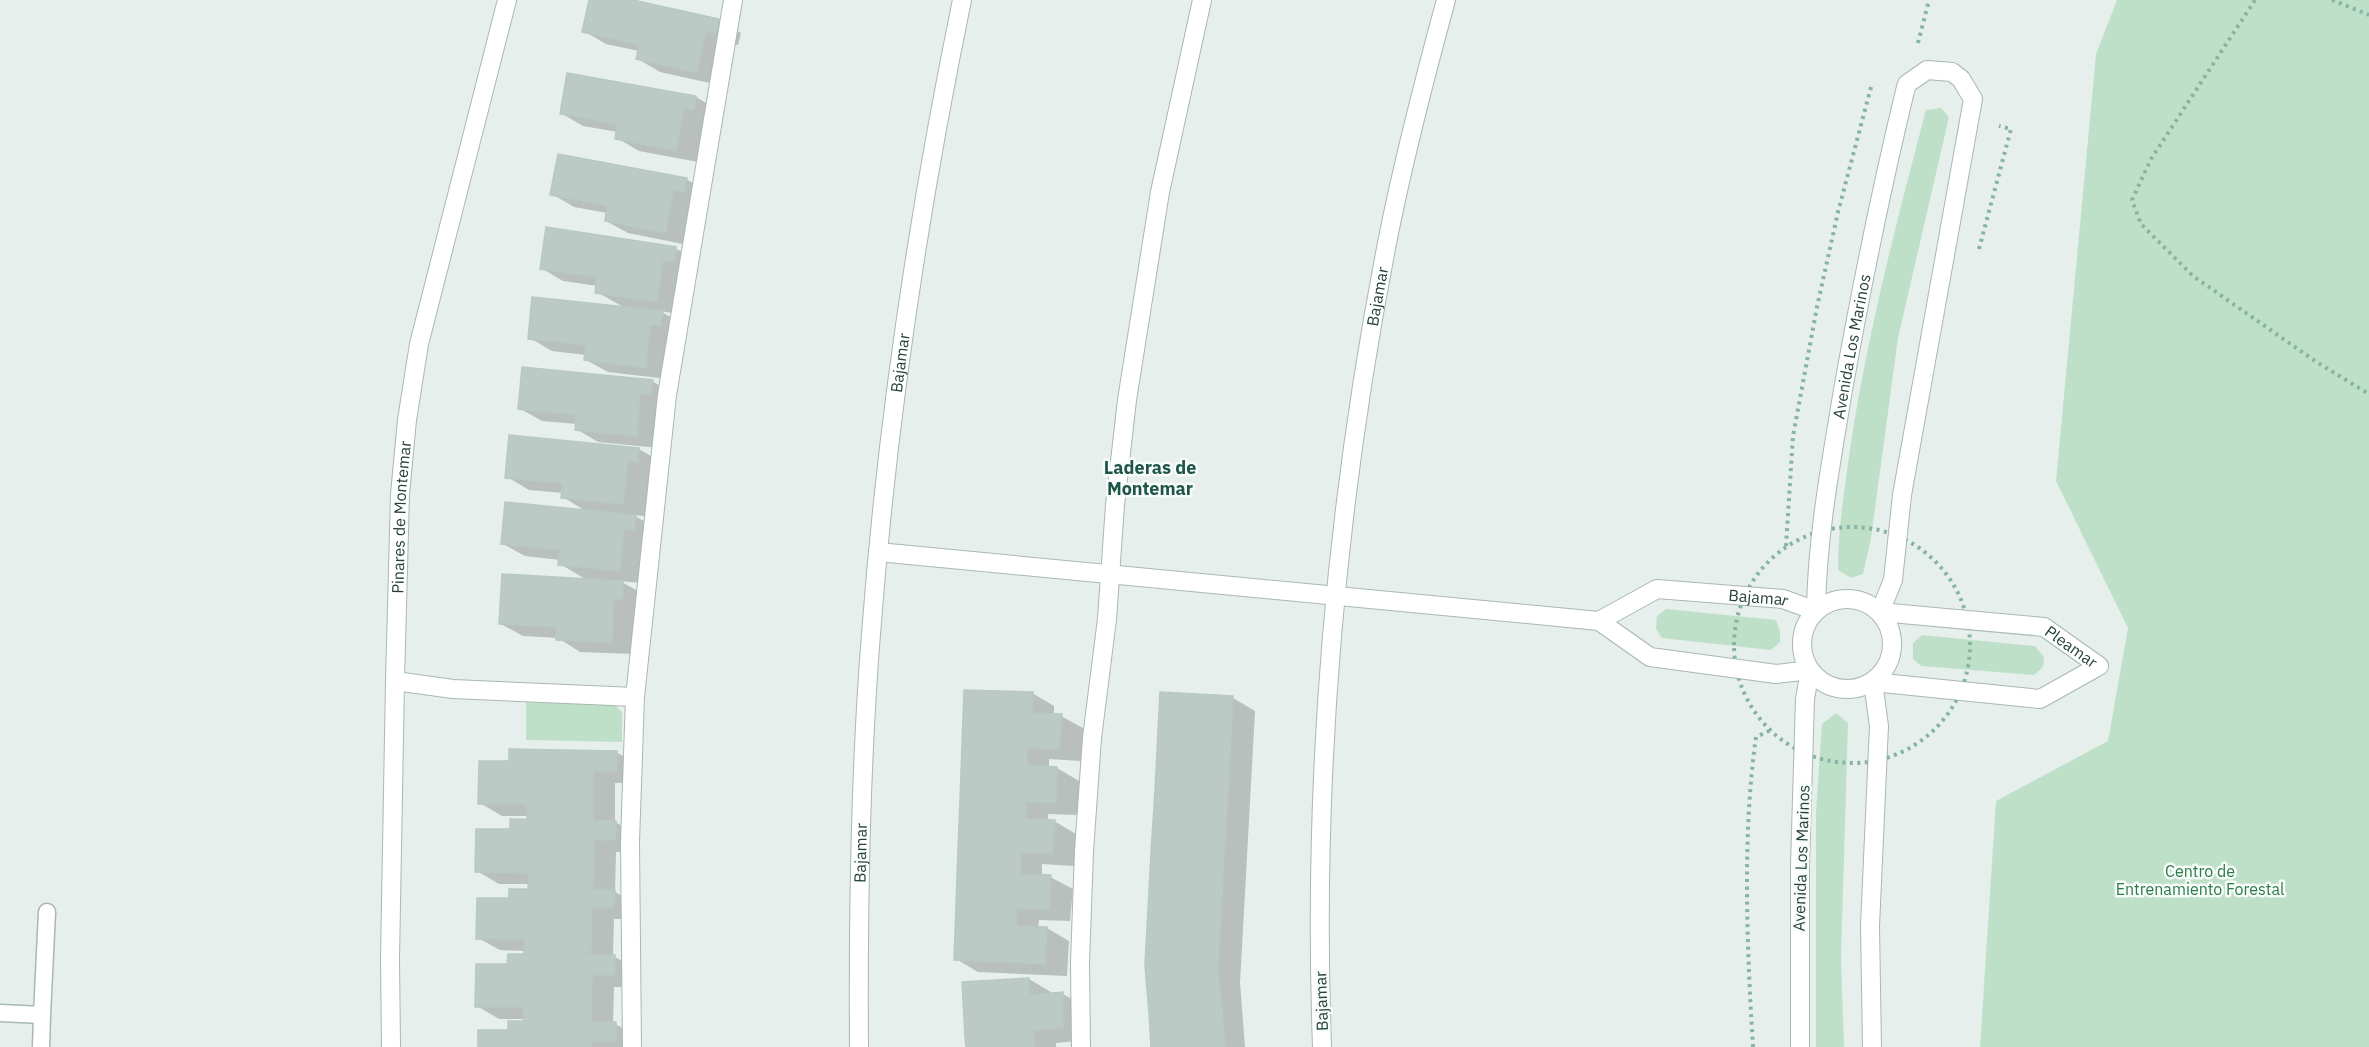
<svg xmlns="http://www.w3.org/2000/svg" width="2369" height="1047" font-family="'IBM Plex Sans',sans-serif">
	<style>
		.green { fill: #bfe0c8 }
		.shadow { fill: #0003 }
		.building { fill: #bbcac4; stroke: #b8c9c2; stroke-width: 1.5 }
		.lines { fill: none; stroke-linecap: round; stroke-linejoin: round }
		.lane-casing { stroke: #a8b8b2; stroke-width: 19 }
		.street-casing { stroke: #a8b8b2; stroke-width: 20 }
		.path { stroke: #86b3a5; stroke-width: 4; stroke-dasharray: 3 4.5; stroke-linecap: butt }
		.lane { stroke: #fff; stroke-width: 16 }
		.street { stroke: #fff; stroke-width: 18 }
		.labels { text-anchor: middle; stroke-width: 5; stroke-linejoin: round; paint-order: stroke }
		.street-label { font-size: 16px; fill: #24423a; stroke: #f7fbf9 }
		.park-label { font-size: 16px; fill: #2d7a4b; stroke: #f7fbf9 }
		.neighbourhood-label { font-size: 18px; font-weight: bold; fill: #1f5548; stroke: #f7fbf9 }
	</style>
	<rect width="100%" height="100%" fill="#e6efeb"/>
	<path class="green" d="M 2117,0 L 2369,0 L 2369,1047 L 1980,1047 L 1996,801 L 2108,741 L 2128,628 L 2056,481 L 2096,54 Z
		M 1941,108 L 1949,117 L 1898,338 L 1871,538 L 1863,574 L 1851,578 L 1838,570 C 1838,527 1845,485 1851,443 C 1868,331 1897,220 1926,110 Z
		M 1666,609 L 1776,620 L 1780,631 L 1780,642 L 1771,650 L 1662,638 L 1656,629 L 1657,616 Z
		M 1922,635 L 2035,646 L 2044,657 L 2043,667 L 2034,675 L 1921,666 L 1913,659 L 1913,643 Z
		M 526,702 L 615,705 L 622,712 L 622,742 L 526,740 Z
		M 1836,713 L 1848,723 L 1841,958 L 1844,1047 L 1816,1047 L 1816,811 L 1822,724 Z"/>
	<path class="shadow" d="M 590,0 L 626,0 L 718,20 L 741,33 L 738,45 L 728,43 L 719,85 L 660,72 L 638,59 L 639,51 L 606,44 L 584,31 Z
		M 568,74 L 696,97 L 718,110 L 698,162 L 639,151 L 617,138 L 618,132 L 583,126 L 561,113 Z
		M 686,179 L 708,192 L 688,245 L 628,233 L 606,221 L 607,213 L 574,207 L 552,194 Z
		M 675,248 L 697,261 L 679,314 L 660,311 L 684,325 L 668,379 L 608,372 L 586,360 L 586,355 L 552,351 L 530,338 L 625,308 L 597,292 L 598,286 L 563,281 L 541,268 Z
		M 652,381 L 674,394 L 659,448 L 598,442 L 576,429 L 577,424 L 542,421 L 519,408 Z
		M 639,449 L 661,462 L 660,474 L 650,473 L 645,516 L 633,515 L 658,529 L 642,583 L 620,581 L 645,595 L 634,654 L 580,652 L 558,638 L 523,636 L 501,624 L 587,580 L 560,564 L 560,560 L 525,556 L 503,544 L 587,512 L 563,497 L 563,493 L 529,490 L 507,477 Z
		M 965,691 L 1032,693 L 1054,706 L 1054,715 L 1061,716 L 1083,728 L 1081,761 L 1049,759 L 1049,768 L 1057,768 L 1079,781 L 1078,815 L 1048,814 L 1048,821 L 1054,821 L 1076,834 L 1074,866 L 1042,864 L 1042,876 L 1050,877 L 1073,889 L 1070,921 L 1039,920 L 1038,928 L 1047,928 L 1069,941 L 1067,976 L 978,972 L 956,959 Z
		M 1161,694 L 1233,698 L 1255,711 L 1240,983 L 1245,1047 L 1152,1047 Z
		M 616,752 L 639,765 L 638,783 L 615,783 L 615,822 L 638,835 L 637,852 L 616,852 L 615,892 L 637,904 L 636,919 L 614,919 L 613,956 L 637,969 L 637,987 L 614,987 L 613,1023 L 638,1036 L 638,1047 L 479,1047 L 527,1022 L 527,1019 L 499,1019 L 477,1006 L 509,966 L 525,955 L 525,951 L 500,950 L 478,938 L 510,900 L 529,891 L 530,884 L 499,884 L 477,871 L 512,830 L 528,821 L 528,816 L 502,816 L 480,803 L 511,763 Z
		M 1029,979 L 1051,992 L 1051,995 L 1063,994 L 1085,1007 L 1085,1040 L 1056,1043 L 1056,1047 L 968,1047 L 963,983 Z"/>
	<path class="building" d="M 589,0 L 633,0 L 719,19 L 716,33 L 706,31 L 697,73 L 636,59 L 639,45 L 582,32 Z
		M 567,73 L 696,96 L 694,110 L 684,108 L 676,151 L 615,139 L 617,124 L 560,114 Z
		M 558,154 L 687,178 L 684,192 L 673,190 L 666,233 L 605,221 L 607,206 L 550,195 Z
		M 546,227 L 676,247 L 674,261 L 663,260 L 657,302 L 595,293 L 597,277 L 540,269 Z
		M 532,297 L 663,311 L 661,326 L 650,325 L 646,368 L 584,360 L 586,345 L 528,339 Z
		M 522,367 L 653,380 L 651,394 L 640,393 L 637,436 L 575,430 L 576,415 L 518,409 Z
		M 509,435 L 639,448 L 638,462 L 628,461 L 623,504 L 561,498 L 563,483 L 505,478 Z
		M 505,502 L 636,515 L 634,530 L 624,528 L 620,571 L 558,565 L 559,550 L 501,544 Z
		M 502,574 L 623,581 L 623,599 L 613,599 L 612,642 L 556,640 L 556,627 L 499,624 Z
		M 964,690 L 1033,692 L 1032,713 L 1062,714 L 1059,749 L 962,745 Z
		M 1160,692 L 1233,696 L 1231,735 L 1158,731 Z
		M 1158,731 L 1231,735 L 1229,776 L 1156,772 Z
		M 962,745 L 1027,748 L 1027,765 L 1057,767 L 1056,803 L 960,800 Z
		M 509,749 L 617,751 L 617,771 L 593,771 L 593,820 L 527,819 L 527,804 L 478,804 L 479,761 L 509,761 Z
		M 1156,772 L 1229,776 L 1227,812 L 1154,807 Z
		M 960,800 L 1026,802 L 1026,819 L 1055,820 L 1052,854 L 958,850 Z
		M 1154,807 L 1227,812 L 1224,856 L 1151,852 Z
		M 510,819 L 616,821 L 615,840 L 594,840 L 593,890 L 528,889 L 529,873 L 475,872 L 476,829 L 510,829 Z
		M 958,850 L 1021,852 L 1020,874 L 1051,875 L 1049,909 L 956,906 Z
		M 1151,852 L 1224,856 L 1222,896 L 1149,892 Z
		M 509,889 L 615,890 L 614,907 L 592,907 L 591,954 L 524,954 L 524,939 L 476,939 L 477,898 L 509,898 Z
		M 1149,892 L 1222,896 L 1220,932 L 1147,928 Z
		M 956,906 L 1017,908 L 1016,926 L 1047,927 L 1045,964 L 954,960 Z
		M 1147,928 L 1220,932 L 1218,969 L 1145,965 Z
		M 508,954 L 615,955 L 615,975 L 592,975 L 591,1022 L 523,1021 L 524,1007 L 475,1007 L 476,964 L 507,964 Z
		M 1145,965 L 1218,969 L 1222,1008 L 1149,1013 Z
		M 1029,978 L 1030,995 L 1063,992 L 1063,1028 L 965,1036 L 962,982 Z
		M 1222,1008 L 1225,1047 L 1151,1047 L 1149,1013 Z
		M 508,1021 L 616,1022 L 616,1041 L 592,1041 L 592,1047 L 478,1047 L 478,1030 L 508,1030 Z
		M 1034,1031 L 1035,1047 L 966,1047 L 965,1036 Z"/>
	<g class="lines">
		<defs>
			<path id="lane" d="M 0,1013 L 42,1015 L 41,1047
				M 42,1015 L 47,912"/>
			<g id="street">
				<path d="M 878,552 L 1599,621 L 1650,657 L 1776,674 L 1810,670 L 1805,699 L 1800,865 L 1800,1047"/>
				<circle cx="1847" cy="644" r="45"/>
				<path id="s1" d="M 1599,621 L 1657,589 L 1783,599 L 1816,611 C 1817,536 1831,463 1843,390 C 1861,289 1881,190 1905,91 L 1907,84 L 1927,70 L 1952,72 L 1961,79 L 1973,99 L 1902,495 L 1893,580 L 1880,612 L 2044,627 L 2099,666 L 2040,699 L 1873,682 L 1879,726 L 1870,926 L 1872,1047"/>
				<path d="M 395,681 L 453,689 L 635,697"/>
				<path id="s2" d="M 391,1047 L 390,959 L 395,681 L 400,494 L 407,420 L 419,344 L 507,0"/>
				<path d="M 632,1047 L 630,842 L 635,697 L 667,395 L 733,0"/>
				<path id="s3" d="M 859,1047 C 858,909 860,771 871,634 C 887,421 919,209 962,0"/>
				<path d="M 1081,1047 L 1080,963 L 1084,851 L 1092,738 L 1107,619 L 1115,505 L 1127,400 L 1160,192 L 1202,0"/>
				<path id="s4" d="M 1322,1047 C 1312,774 1336,501 1389,233 C 1405,154 1425,77 1446,0"/>
			</g>
		</defs>
		<use href="#lane" class="lane-casing"/>
		<use href="#street" class="street-casing"/>
		<path class="path" d="M 2255,0 L 2151,159 L 2132,200 L 2141,224 L 2193,276 L 2315,361 L 2369,394
			M 2332,0 L 2369,15
			M 1918,43 L 1929,0
			M 1979,249 L 2011,129 L 1999,126
			M1734 645a118 118 0 1 1 236 0a118 118 0 1 1-236 0Z
			M 1786,546 L 1793,436 L 1817,307 L 1838,212 L 1871,87 L 1875,87
			M 1753,1047 C 1747,948 1742,835 1756,737 L 1769,731"/>
		<use href="#lane" class="lane"/>
		<use href="#street" class="street"/>
	</g>
	<g class="labels">
		<g class="street-label">
			<text dy="6" stroke="none"><textPath href="#s4" startOffset="754">Bajamar</textPath></text>
			<text dy="6" stroke="none"><textPath href="#s1" startOffset="495">Avenida Los Marinos</textPath></text>
			<text dy="6" stroke="none"><textPath href="#s3" startOffset="686">Bajamar</textPath></text>
			<text dy="6" stroke="none"><textPath href="#s2" startOffset="530">Pinares de Montemar</textPath></text>
			<text dy="6" stroke="none"><textPath href="#s1" startOffset="168">Bajamar</textPath></text>
			<text dy="6" stroke="none"><textPath href="#s1" startOffset="1568">Pleamar</textPath></text>
			<text dy="6" stroke="none"><textPath href="#s3" startOffset="194">Bajamar</textPath></text>
			<text transform="translate(1801 858) rotate(-88)" y="6">Avenida Los Marinos</text>
			<text transform="translate(1321 1001) rotate(-92)" y="6">Bajamar</text>
		</g>
		<g class="park-label">
			<text x="2200" y="877">Centro de<tspan x="2200" dy="18">Entrenamiento Forestal</tspan></text>
		</g>
		<g class="neighbourhood-label">
			<text x="1150" y="474">Laderas de<tspan x="1150" dy="21">Montemar</tspan></text>
		</g>
	</g>
</svg>
